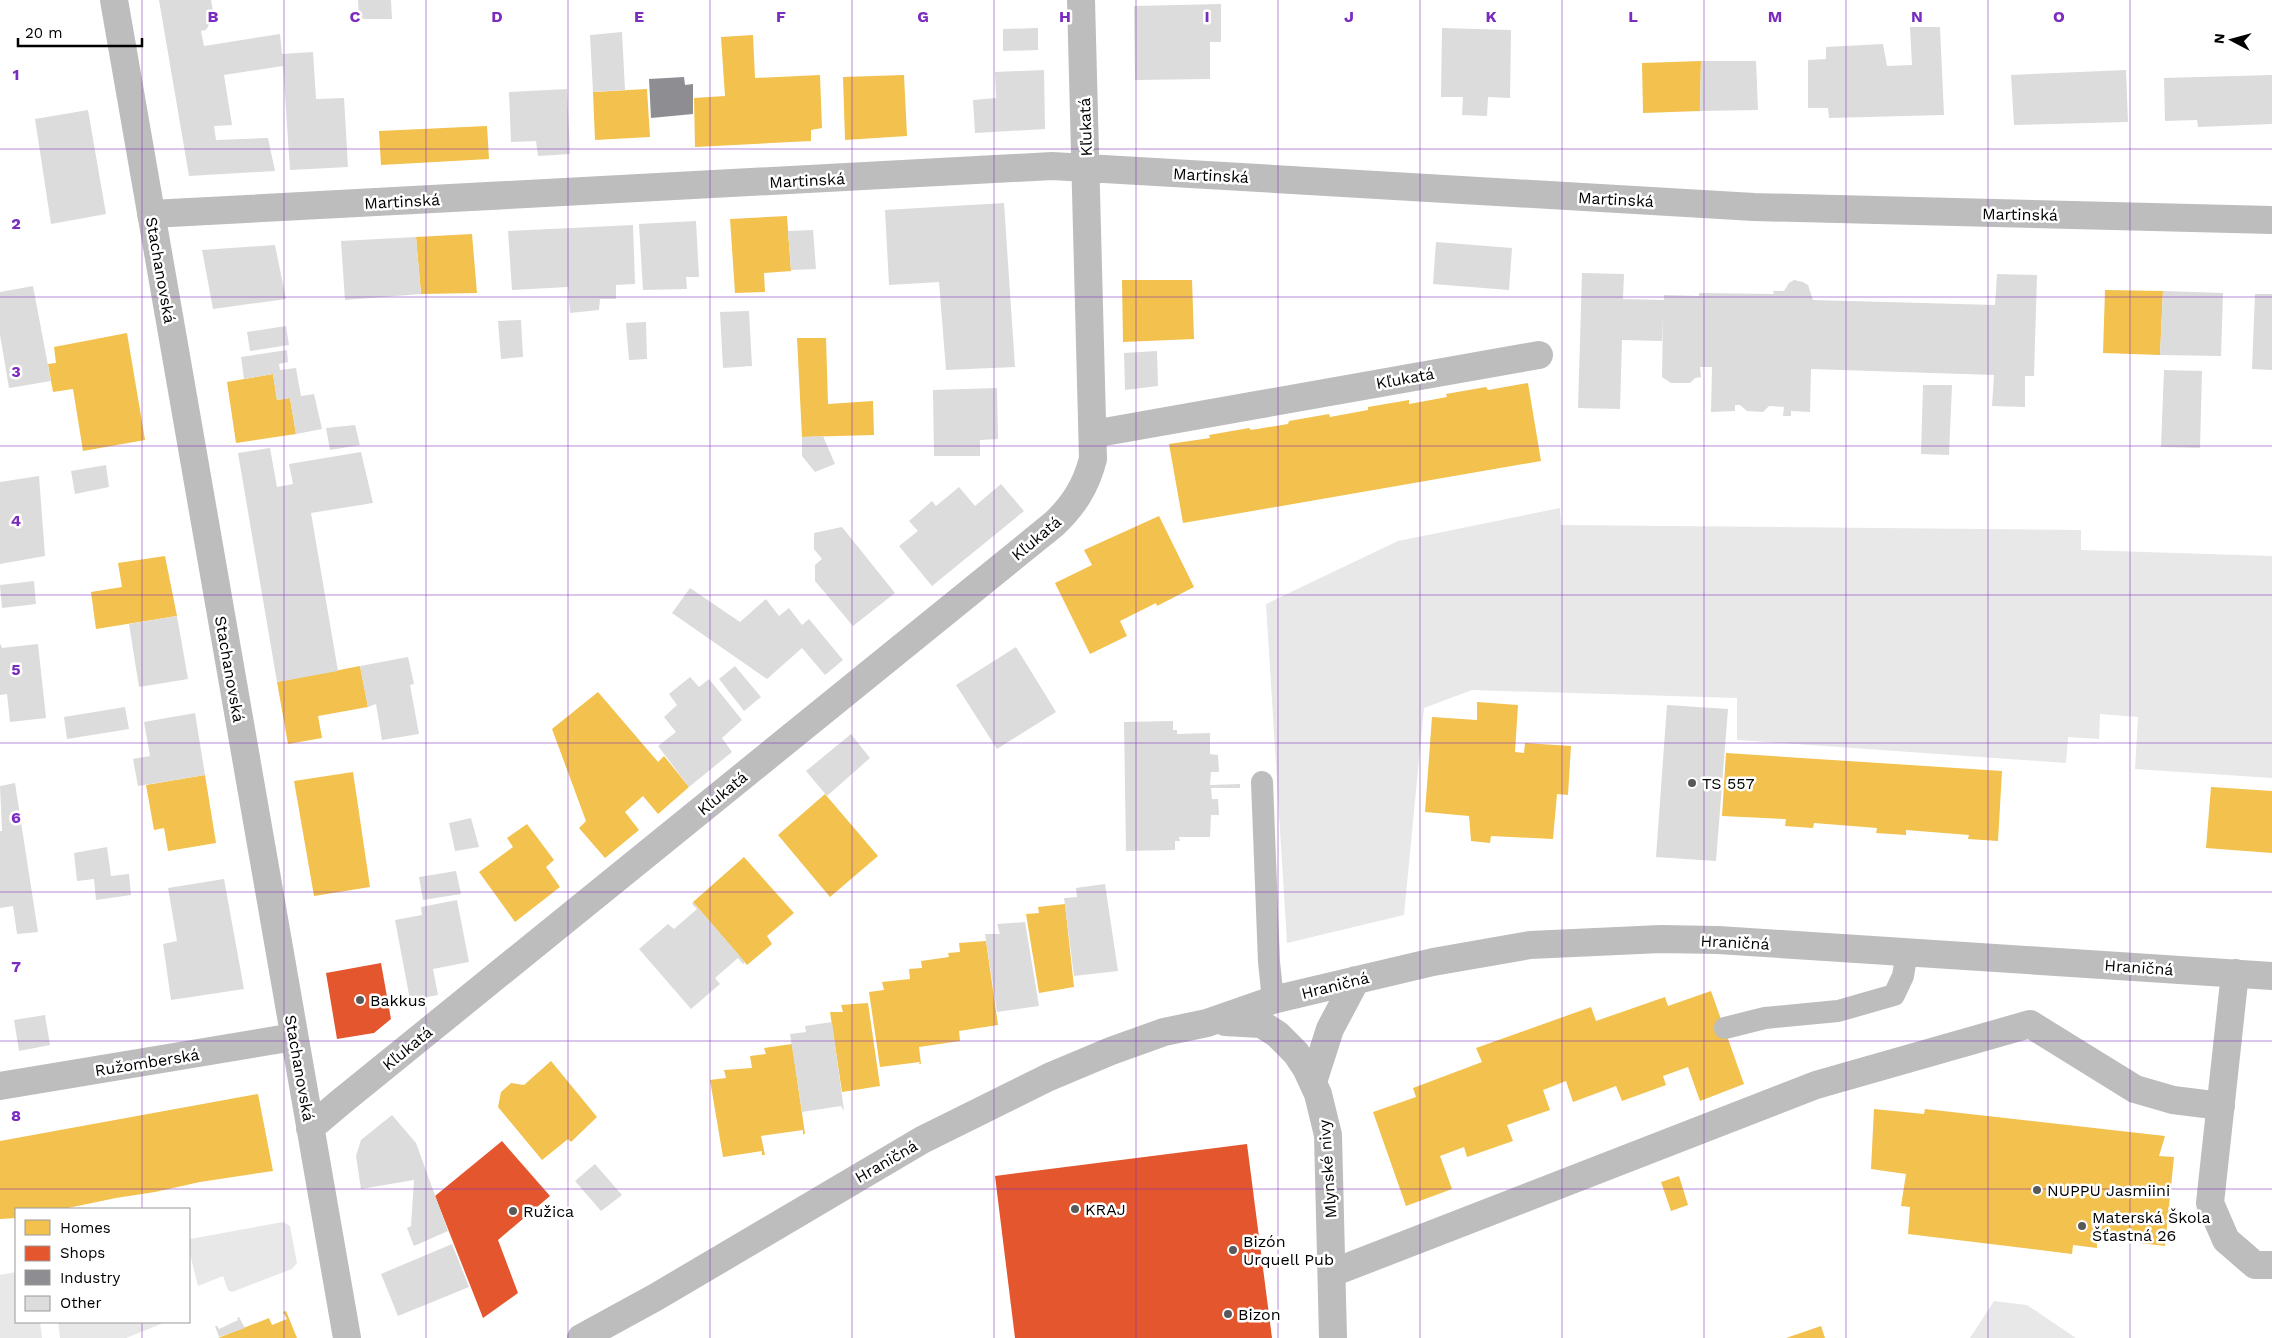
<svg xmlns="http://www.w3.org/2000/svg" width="2272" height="1338" font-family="'Work Sans',sans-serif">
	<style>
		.green { fill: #e8e8e8 }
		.homes { fill: #f2c14e }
		.shops { fill: #e4572e }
		.industry { fill: #8d8d92 }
		.building { fill: #dcdcdc }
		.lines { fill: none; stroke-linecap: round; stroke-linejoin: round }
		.service { stroke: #bdbdbd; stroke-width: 22 }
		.minor { stroke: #bdbdbd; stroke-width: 28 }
		.grid { fill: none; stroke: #7b2cbf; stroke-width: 1; stroke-opacity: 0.55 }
		.poi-dot { fill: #595959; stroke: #fff; stroke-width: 2 }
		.labels { text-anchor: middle; stroke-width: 5; stroke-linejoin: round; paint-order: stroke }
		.street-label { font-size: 16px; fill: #000; stroke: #fff }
		.poi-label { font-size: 16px; fill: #000; stroke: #fff; text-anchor: start }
		.grid-label { font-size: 16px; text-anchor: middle; font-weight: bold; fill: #7b2cbf; stroke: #fff; stroke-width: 5; stroke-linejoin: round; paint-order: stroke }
	</style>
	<rect width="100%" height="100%" fill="#fff"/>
	<path class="green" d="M 1560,508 L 1561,525 L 2081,530 L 2081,550 L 2272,556 L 2272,778 L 2135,769 L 2138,717 L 2100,714 L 2099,739 L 2068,737 L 2066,763 L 1737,740 L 1737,698 L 1472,690 L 1424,708 L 1404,915 L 1287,943 L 1266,604 L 1398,541 Z
		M 283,1222 L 290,1226 L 297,1263 L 292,1269 L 232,1292 L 228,1290 L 223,1276 L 198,1286 L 189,1250 L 190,1239 Z
		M 16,1272 L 16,1322 L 40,1322 L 42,1338 L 0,1338 L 0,1275 Z
		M 1994,1301 L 2027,1305 L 2076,1338 L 1970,1338 Z
		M 58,1322 L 166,1322 L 126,1338 L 60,1338 Z"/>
	<path class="homes" d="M 753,35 L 755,78 L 820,75 L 822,128 L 811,130 L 811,141 L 695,147 L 694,98 L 725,96 L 721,37 Z
		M 1701,61 L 1700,111 L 1643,113 L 1642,63 Z
		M 904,75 L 907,136 L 845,140 L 843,77 Z
		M 647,89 L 650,137 L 595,140 L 593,92 Z
		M 487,126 L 489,159 L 381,165 L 379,131 Z
		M 787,216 L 791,271 L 764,273 L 765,292 L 735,293 L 730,219 Z
		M 472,234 L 477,293 L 421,294 L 416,237 Z
		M 1122,280 L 1192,280 L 1194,339 L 1123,342 Z
		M 2105,290 L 2163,291 L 2160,355 L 2103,353 Z
		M 127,333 L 145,440 L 83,451 L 73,389 L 53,392 L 48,364 L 56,363 L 54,347 Z
		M 797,338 L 826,338 L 828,404 L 873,401 L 874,435 L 802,437 Z
		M 273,374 L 277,400 L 290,398 L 296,434 L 236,443 L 227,382 Z
		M 1528,383 L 1541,461 L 1183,523 L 1169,444 L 1210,438 L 1209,435 L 1249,428 L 1251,430 L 1288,424 L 1289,421 L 1329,414 L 1330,417 L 1368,410 L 1368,407 L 1409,400 L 1409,404 L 1447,397 L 1446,394 L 1486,387 L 1488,390 Z
		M 1159,516 L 1194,587 L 1157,606 L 1156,603 L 1120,621 L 1127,636 L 1090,654 L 1055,583 L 1092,565 L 1084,550 Z
		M 165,556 L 177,616 L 96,629 L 91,592 L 122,587 L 118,563 Z
		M 360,666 L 368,707 L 318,716 L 322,738 L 288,744 L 277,682 Z
		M 598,692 L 658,762 L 664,756 L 689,787 L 658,814 L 643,796 L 625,812 L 639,830 L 605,858 L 579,828 L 586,821 L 552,729 Z
		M 1477,702 L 1518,705 L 1515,752 L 1524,753 L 1525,743 L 1571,746 L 1568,795 L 1557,794 L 1553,839 L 1491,836 L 1490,843 L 1471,841 L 1469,816 L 1425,812 L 1432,717 L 1477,720 Z
		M 1726,753 L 2002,771 L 1998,841 L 1968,839 L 1969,835 L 1906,830 L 1906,835 L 1876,833 L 1877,828 L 1814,823 L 1813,828 L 1785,826 L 1786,819 L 1722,816 Z
		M 353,772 L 370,887 L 314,896 L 294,781 Z
		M 205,775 L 216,843 L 168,851 L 164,828 L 154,830 L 146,785 Z
		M 2211,787 L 2272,791 L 2272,853 L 2206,848 Z
		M 825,794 L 878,856 L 830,897 L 778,835 Z
		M 527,824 L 554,860 L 546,867 L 560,887 L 515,922 L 479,872 L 513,847 L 507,838 Z
		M 744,857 L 794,913 L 767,936 L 772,944 L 747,965 L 693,902 Z
		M 1065,904 L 1074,987 L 1039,993 L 1026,914 L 1039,913 L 1038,907 Z
		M 986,941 L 998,1025 L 959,1031 L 960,1041 L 919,1047 L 921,1064 L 919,1064 L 920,1062 L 880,1067 L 869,992 L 884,990 L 882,982 L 910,979 L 909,969 L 922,968 L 921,961 L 949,957 L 948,953 L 960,952 L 959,943 Z
		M 1711,991 L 1744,1084 L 1700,1101 L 1688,1067 L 1663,1076 L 1666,1085 L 1622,1101 L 1616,1086 L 1573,1102 L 1566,1081 L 1543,1090 L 1550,1110 L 1507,1125 L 1513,1141 L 1467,1157 L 1464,1147 L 1440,1156 L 1452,1189 L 1406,1206 L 1373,1112 L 1416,1097 L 1413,1088 L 1482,1062 L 1476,1048 L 1591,1007 L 1596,1021 L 1665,997 L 1668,1006 Z
		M 868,1003 L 880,1086 L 842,1092 L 830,1012 L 843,1012 L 841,1005 Z
		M 792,1044 L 805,1134 L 803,1134 L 803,1130 L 761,1136 L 765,1155 L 762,1155 L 762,1151 L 723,1157 L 710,1080 L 726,1078 L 724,1070 L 752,1068 L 750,1056 L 766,1054 L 764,1048 Z
		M 551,1061 L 597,1117 L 571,1142 L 568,1139 L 542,1160 L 498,1107 L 501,1092 L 511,1083 L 524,1085 Z
		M 258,1094 L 273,1171 L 200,1182 L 155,1192 L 116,1198 L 63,1209 L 16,1209 L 16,1218 L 0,1219 L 0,1141 Z
		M 1874,1109 L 1924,1114 L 1925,1109 L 2165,1136 L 2159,1156 L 2174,1157 L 2165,1246 L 2097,1238 L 2097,1248 L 2073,1245 L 2072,1254 L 1908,1234 L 1910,1207 L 1901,1206 L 1906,1174 L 1871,1169 Z
		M 1679,1176 L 1688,1205 L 1671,1211 L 1661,1182 Z
		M 286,1311 L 297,1338 L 218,1338 L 269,1318 L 272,1325 L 287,1319 L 283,1312 Z
		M 1821,1326 L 1825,1338 L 1786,1338 Z"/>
	<path class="shops" d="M 381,963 L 391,1019 L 374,1033 L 337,1039 L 326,973 Z
		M 502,1141 L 550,1196 L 498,1240 L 518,1293 L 483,1318 L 435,1196 Z
		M 1247,1144 L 1272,1338 L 1015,1338 L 995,1176 Z"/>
	<path class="industry" d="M 684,77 L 685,85 L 693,84 L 693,114 L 651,118 L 649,79 Z"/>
	<path class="building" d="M 159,0 L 211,0 L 214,16 L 206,30 L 201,31 L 204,46 L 280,34 L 282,54 L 313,52 L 316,99 L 344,98 L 348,167 L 290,170 L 283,66 L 224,75 L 232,125 L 214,126 L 216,140 L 268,138 L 275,171 L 189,176 Z
		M 358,0 L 391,0 L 392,19 L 359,19 Z
		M 1221,4 L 1221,42 L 1210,42 L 1210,79 L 1135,80 L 1134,6 Z
		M 1910,27 L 1940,27 L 1944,115 L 1829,118 L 1828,108 L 1808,108 L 1808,60 L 1826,59 L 1826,47 L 1883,44 L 1887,66 L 1912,65 Z
		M 1038,28 L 1038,50 L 1003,51 L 1003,29 Z
		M 1442,28 L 1511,30 L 1510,98 L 1488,97 L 1487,116 L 1462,115 L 1463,97 L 1441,97 Z
		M 622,32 L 625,90 L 593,92 L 590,35 Z
		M 1701,61 L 1756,61 L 1758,110 L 1700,111 Z
		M 1044,70 L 1045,129 L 975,133 L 973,100 L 996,98 L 995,72 Z
		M 2126,70 L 2128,122 L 2014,125 L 2011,75 Z
		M 2272,75 L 2272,124 L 2198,127 L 2197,120 L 2165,121 L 2164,78 Z
		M 567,89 L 570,154 L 538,156 L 536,141 L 511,142 L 509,92 Z
		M 88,110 L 106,214 L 51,224 L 35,119 Z
		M 1004,203 L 1015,367 L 946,370 L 939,282 L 889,285 L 885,210 Z
		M 696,221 L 699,277 L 686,277 L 687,289 L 643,290 L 639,224 Z
		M 633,225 L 635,284 L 616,285 L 616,299 L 600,299 L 599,310 L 570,313 L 568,287 L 512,290 L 508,231 Z
		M 813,230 L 816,269 L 791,270 L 788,231 Z
		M 416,237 L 421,294 L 345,300 L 341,241 Z
		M 1436,242 L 1512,248 L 1509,290 L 1433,284 Z
		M 275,245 L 286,299 L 213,309 L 202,250 Z
		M 1582,273 L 1624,274 L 1623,299 L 1664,300 L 1664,295 L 1699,296 L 1699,293 L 1774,294 L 1773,291 L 1784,291 L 1789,283 L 1794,280 L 1803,282 L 1808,285 L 1813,300 L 1995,305 L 1997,274 L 2037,275 L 2034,376 L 2025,376 L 2025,407 L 1992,406 L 1994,375 L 1811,369 L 1810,412 L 1791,411 L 1791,416 L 1783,416 L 1784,407 L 1769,406 L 1763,412 L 1747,411 L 1740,405 L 1735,405 L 1735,411 L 1711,412 L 1712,367 L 1700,367 L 1701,377 L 1695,378 L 1690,383 L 1671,383 L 1662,377 L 1663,316 L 1662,341 L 1622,340 L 1620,409 L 1578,408 Z
		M 33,286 L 51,381 L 9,388 L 0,335 L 0,292 Z
		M 2163,291 L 2223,293 L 2221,356 L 2160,355 Z
		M 2255,294 L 2272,294 L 2272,370 L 2252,369 Z
		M 749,311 L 752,366 L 723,368 L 720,312 Z
		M 521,320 L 523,357 L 501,359 L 498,321 Z
		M 646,322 L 647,359 L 629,360 L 626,323 Z
		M 286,326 L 289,345 L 250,351 L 247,332 Z
		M 287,350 L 288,362 L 279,364 L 280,370 L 296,368 L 301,396 L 314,394 L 322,429 L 296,434 L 290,398 L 277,400 L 273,374 L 244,379 L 241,357 Z
		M 1157,351 L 1158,386 L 1125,390 L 1124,353 Z
		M 2164,370 L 2202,371 L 2200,448 L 2161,447 Z
		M 1923,385 L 1952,385 L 1949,455 L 1921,454 Z
		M 997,388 L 998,439 L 980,440 L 980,456 L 934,456 L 933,390 Z
		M 355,425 L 360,445 L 330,450 L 326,428 Z
		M 823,436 L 835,464 L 815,472 L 802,456 L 802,437 Z
		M 270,448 L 277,487 L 293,484 L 289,464 L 361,452 L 373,503 L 311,513 L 338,671 L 277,682 L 238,453 Z
		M 106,465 L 109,487 L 75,494 L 71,471 Z
		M 39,476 L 45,556 L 0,564 L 0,482 Z
		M 1001,484 L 1024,511 L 932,586 L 899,546 L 918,531 L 909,521 L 932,501 L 936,506 L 959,487 L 975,506 Z
		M 842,527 L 895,593 L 853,626 L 815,581 L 815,565 L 822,559 L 814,549 L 814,533 Z
		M 34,581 L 36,604 L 2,608 L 0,585 Z
		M 690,588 L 740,622 L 766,599 L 779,616 L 789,608 L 802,625 L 809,619 L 843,660 L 825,675 L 802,648 L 767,679 L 672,613 Z
		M 177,616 L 188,679 L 139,687 L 129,624 Z
		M 0,643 L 2,648 L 38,644 L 46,718 L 10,722 L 7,694 L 0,695 Z
		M 1016,647 L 1056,712 L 997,749 L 956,685 Z
		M 408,657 L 414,684 L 410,685 L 419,734 L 382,740 L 376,704 L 368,707 L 360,666 Z
		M 735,666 L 761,697 L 744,711 L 719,679 Z
		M 690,677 L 699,687 L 709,679 L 742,720 L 722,738 L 732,752 L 689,787 L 658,746 L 676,732 L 664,717 L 677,705 L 669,694 Z
		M 1667,705 L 1728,709 L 1716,861 L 1656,857 Z
		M 125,707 L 129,729 L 67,739 L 64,717 Z
		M 195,713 L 205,775 L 138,786 L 133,759 L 150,756 L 144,722 Z
		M 1173,721 L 1173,730 L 1177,730 L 1177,734 L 1210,733 L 1210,754 L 1218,755 L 1219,772 L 1211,772 L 1210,785 L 1240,784 L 1240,788 L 1211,788 L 1212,799 L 1218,799 L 1219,815 L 1211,815 L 1210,837 L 1179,837 L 1180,841 L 1175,841 L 1175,850 L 1126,851 L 1124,722 Z
		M 851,734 L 870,758 L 827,796 L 806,771 Z
		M 15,783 L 38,932 L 17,934 L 13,906 L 0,908 L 0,831 L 2,831 L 0,786 Z
		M 471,818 L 479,847 L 455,851 L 449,823 Z
		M 107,847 L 111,876 L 129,874 L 131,895 L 96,900 L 94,879 L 77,881 L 74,853 Z
		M 456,871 L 461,894 L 423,900 L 419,877 Z
		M 224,879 L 244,989 L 171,1000 L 163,944 L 177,941 L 168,888 Z
		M 1105,884 L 1118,971 L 1074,976 L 1064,898 L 1077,897 L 1076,888 Z
		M 457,900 L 469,962 L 433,969 L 438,995 L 410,1000 L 395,920 L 422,915 L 421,907 Z
		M 693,902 L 745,962 L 743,964 L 738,958 L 715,978 L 720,984 L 691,1009 L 639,949 L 668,924 L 674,929 L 697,909 L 692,904 Z
		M 1025,922 L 1039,1006 L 997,1012 L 985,934 L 1000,934 L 997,924 Z
		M 45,1015 L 50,1045 L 19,1051 L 14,1020 Z
		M 832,1022 L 844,1111 L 841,1106 L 802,1112 L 790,1034 L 806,1032 L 805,1026 Z
		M 392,1115 L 416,1143 L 448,1231 L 414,1246 L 407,1228 L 411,1226 L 414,1180 L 361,1189 L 356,1156 L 361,1140 Z
		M 595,1164 L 622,1195 L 601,1211 L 575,1181 Z
		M 452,1244 L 469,1287 L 398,1316 L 381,1274 Z
		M 239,1317 L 245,1328 L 219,1337 L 215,1326 L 217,1326 L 219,1329 L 238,1320 L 237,1318 Z"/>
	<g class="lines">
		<path class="service" d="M 1262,782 L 1269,962 L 1273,1000
			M 1725,1028 L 1765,1018 L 1838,1011 L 1894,995 L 1903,976 L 1907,952"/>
		<path class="minor" d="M 114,0 L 347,1338
			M 151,214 L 1052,166 L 1754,207 L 2272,220
			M 1093,434 L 1539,355
			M 2235,973 L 2210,1203 L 2226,1240 L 2255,1265 L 2272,1265
			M 1225,1022 L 1261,1024 L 1277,1034 L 1296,1053 L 1306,1068 L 1318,1094 L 1328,1135 L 1333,1338
			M 1313,1082 L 1330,1029 L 1356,980
			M 0,1086 L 294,1037
			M 310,1128 L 342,1101 L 1054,524 C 1074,505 1086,486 1093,459 L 1081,0
			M 1332,1273 L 1816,1085 L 2030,1024 L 2135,1089 L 2173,1100 L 2221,1106
			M 581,1338 L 656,1297 L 922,1140 L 1049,1077 L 1111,1051 L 1164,1032 L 1207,1023 L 1273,1000 L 1433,962 L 1530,945 L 1661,939 L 1718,940 L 2272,976"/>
	</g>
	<path class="grid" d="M 142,0 L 142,1209M 284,0 L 284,1338M 426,0 L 426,1338M 568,0 L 568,1338M 710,0 L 710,1338M 852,0 L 852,1338M 994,0 L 994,1338M 1136,0 L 1136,1338M 1278,0 L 1278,1338M 1420,0 L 1420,1338M 1562,0 L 1562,1338M 1704,0 L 1704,1338M 1846,0 L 1846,1338M 1988,0 L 1988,1338M 2130,0 L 2130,1338M 0,149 L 2272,149M 0,297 L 2272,297M 0,446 L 2272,446M 0,595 L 2272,595M 0,743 L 2272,743M 0,892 L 2272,892M 0,1041 L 2272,1041M 0,1189 L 2272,1189M 142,1322 L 142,1338"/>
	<g class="poi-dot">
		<circle cx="1692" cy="783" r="5"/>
		<circle cx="360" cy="1000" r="5"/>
		<circle cx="2037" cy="1190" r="5"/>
		<circle cx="1075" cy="1209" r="5"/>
		<circle cx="513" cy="1211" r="5"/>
		<circle cx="2082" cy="1226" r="5"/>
		<circle cx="1233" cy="1250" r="5"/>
		<circle cx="1228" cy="1314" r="5"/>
	</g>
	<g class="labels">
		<g class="street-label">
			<text transform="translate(1085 127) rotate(-92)" y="6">Kľukatá</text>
			<text transform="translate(1211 175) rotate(3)" y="6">Martinská</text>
			<text transform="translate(807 180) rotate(-3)" y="6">Martinská</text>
			<text transform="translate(1616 199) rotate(3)" y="6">Martinská</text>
			<text transform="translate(402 201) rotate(-3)" y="6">Martinská</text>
			<text transform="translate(2020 214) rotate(1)" y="6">Martinská</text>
			<text transform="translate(161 270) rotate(80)" y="6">Stachanovská</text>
			<text transform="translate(1405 378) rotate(-10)" y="6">Kľukatá</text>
			<text transform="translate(1036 538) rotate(-40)" y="6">Kľukatá</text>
			<text transform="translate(230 669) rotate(80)" y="6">Stachanovská</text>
			<text transform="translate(722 793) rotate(-39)" y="6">Kľukatá</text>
			<text transform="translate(1735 942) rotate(3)" y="6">Hraničná</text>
			<text transform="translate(2139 967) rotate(4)" y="6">Hraničná</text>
			<text transform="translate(1335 985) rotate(-14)" y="6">Hraničná</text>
			<text transform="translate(407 1048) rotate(-39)" y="6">Kľukatá</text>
			<text transform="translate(147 1062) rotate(-9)" y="6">Ružomberská</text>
			<text transform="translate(300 1068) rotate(80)" y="6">Stachanovská</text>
			<text transform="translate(886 1161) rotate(-30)" y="6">Hraničná</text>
			<text transform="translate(1327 1169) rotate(-94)" y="6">Mlynské nivy</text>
		</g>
		<g class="poi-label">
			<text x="1702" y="789">TS 557</text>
			<text x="370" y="1006">Bakkus</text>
			<text x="2047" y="1196">NUPPU Jasmiini</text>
			<text x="1085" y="1215">KRAJ</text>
			<text x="523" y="1217">Ružica</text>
			<text x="2092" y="1223">Materská Škola<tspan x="2092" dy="18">Šťastná 26</tspan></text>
			<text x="1243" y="1247">Bizón<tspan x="1243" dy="18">Urquell Pub</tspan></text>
			<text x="1238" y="1320">Bizon</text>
		</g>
	</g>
	<g class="grid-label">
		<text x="213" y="22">B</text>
		<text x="355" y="22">C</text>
		<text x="497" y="22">D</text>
		<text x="639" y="22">E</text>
		<text x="781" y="22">F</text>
		<text x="923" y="22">G</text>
		<text x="1065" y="22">H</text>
		<text x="1207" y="22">I</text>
		<text x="1349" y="22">J</text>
		<text x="1491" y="22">K</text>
		<text x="1633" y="22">L</text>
		<text x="1775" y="22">M</text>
		<text x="1917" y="22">N</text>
		<text x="2059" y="22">O</text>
		<text x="16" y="80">1</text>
		<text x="16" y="229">2</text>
		<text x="16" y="377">3</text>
		<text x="16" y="526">4</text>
		<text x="16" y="675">5</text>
		<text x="16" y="823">6</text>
		<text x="16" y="972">7</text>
		<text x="16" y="1121">8</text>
	</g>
	<rect x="15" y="1208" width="175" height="115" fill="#ffffff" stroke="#999999"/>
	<rect x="25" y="1220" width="25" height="15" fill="#f2c14e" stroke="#999999"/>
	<text x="60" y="1233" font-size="15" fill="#000000">Homes</text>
	<rect x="25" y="1246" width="25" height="15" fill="#e4572e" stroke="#999999"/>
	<text x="60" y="1258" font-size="15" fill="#000000">Shops</text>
	<rect x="25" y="1270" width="25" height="15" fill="#8d8d92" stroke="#999999"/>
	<text x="60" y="1283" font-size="15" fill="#000000">Industry</text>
	<rect x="25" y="1296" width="25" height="15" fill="#dcdcdc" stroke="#999999"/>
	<text x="60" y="1308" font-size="15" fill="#000000">Other</text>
	<g transform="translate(2232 40) rotate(276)" stroke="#ffffff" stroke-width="4" paint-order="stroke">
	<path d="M0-4L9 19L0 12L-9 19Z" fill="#000000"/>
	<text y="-8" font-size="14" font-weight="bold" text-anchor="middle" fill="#000000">N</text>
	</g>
	<path d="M18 38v8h124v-8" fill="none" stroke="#000000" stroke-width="2.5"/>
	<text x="25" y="38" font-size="15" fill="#000000" stroke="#ffffff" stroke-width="4" paint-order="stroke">20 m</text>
</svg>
